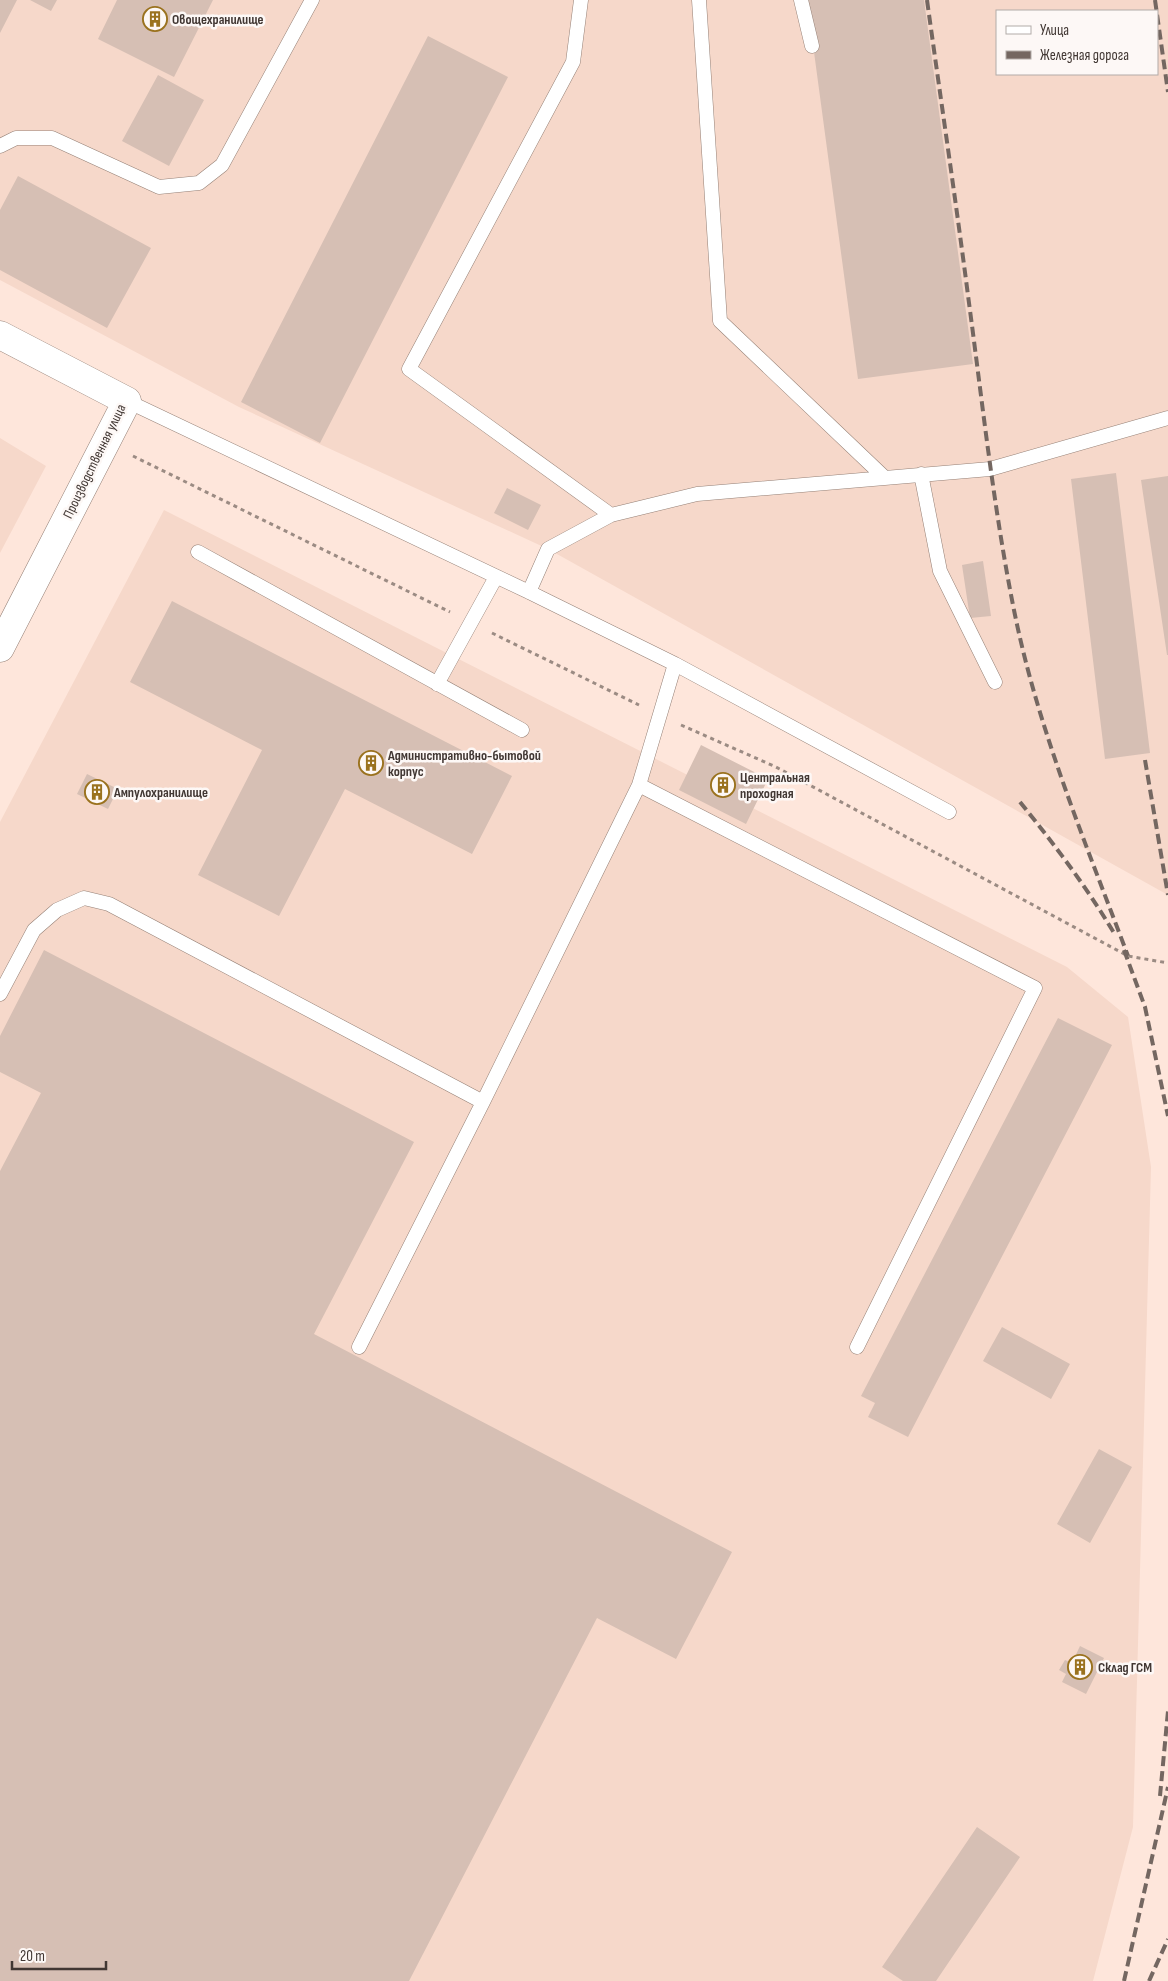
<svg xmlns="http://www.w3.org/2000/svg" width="1168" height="1981" font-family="'Sofia Sans Condensed',sans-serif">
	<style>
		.built { fill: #f6d8ca; fill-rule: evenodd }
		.building { fill: #d6bfb4 }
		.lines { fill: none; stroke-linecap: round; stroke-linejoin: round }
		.service-casing { stroke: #958076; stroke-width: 15 }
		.minor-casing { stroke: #958076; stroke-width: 29 }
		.path { stroke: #9b8b83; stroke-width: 3; stroke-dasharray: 4 4; stroke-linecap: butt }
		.service { stroke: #fff; stroke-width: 14 }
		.minor { stroke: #fff; stroke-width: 28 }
		.rail { stroke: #746761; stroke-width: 4; stroke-dasharray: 10 5; stroke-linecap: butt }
		.labels { text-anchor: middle; stroke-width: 5; stroke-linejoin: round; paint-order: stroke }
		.poi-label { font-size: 14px; font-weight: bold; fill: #413733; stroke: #fdf8f6; text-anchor: start }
		.street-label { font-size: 14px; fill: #413733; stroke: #fdf8f6 }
	</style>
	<rect width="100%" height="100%" fill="#fee6db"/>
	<path class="built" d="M 0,0 L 1168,0 L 1168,895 L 548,549 L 239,407 L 0,280 ZM 997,11 L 1157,11 L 1157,74 L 997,74 Z
		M 0,438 L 46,466 L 0,553 Z
		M 164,510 L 1067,967 L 1128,1017 L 1151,1167 L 1133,1827 L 1093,1981 L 0,1981 L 0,822 Z"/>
	<path class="building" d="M 0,0 L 17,0 L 0,33 Z
		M 30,0 L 57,0 L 51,11 Z
		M 117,0 L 213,0 L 174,77 L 98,39 Z
		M 807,0 L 924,0 L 973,364 L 858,379 Z
		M 428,36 L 508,77 L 320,443 L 241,402 Z
		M 158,75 L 204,100 L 169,166 L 122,141 Z
		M 18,176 L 151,248 L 107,328 L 0,270 L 0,210 Z
		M 1116,473 L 1150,753 L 1105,759 L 1071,479 Z
		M 1168,476 L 1168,655 L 1167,655 L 1141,480 Z
		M 507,488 L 541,505 L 528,530 L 494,513 Z
		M 983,561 L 991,616 L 970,618 L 962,565 Z
		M 172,601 L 512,776 L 472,854 L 345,789 L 279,916 L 198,875 L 262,750 L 130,682 Z
		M 701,745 L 768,779 L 746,824 L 679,790 Z
		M 87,774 L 118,789 L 108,809 L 77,794 Z
		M 44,950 L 414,1142 L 314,1334 L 732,1552 L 676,1659 L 597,1618 L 409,1981 L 0,1981 L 0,1171 L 41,1093 L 0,1072 L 0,1036 Z
		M 1058,1018 L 1112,1045 L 908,1437 L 868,1417 L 875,1403 L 861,1396 Z
		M 1002,1327 L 1070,1364 L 1051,1399 L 983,1361 Z
		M 1099,1449 L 1132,1467 L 1090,1543 L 1057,1524 Z
		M 1080,1646 L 1104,1658 L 1086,1694 L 1062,1682 L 1066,1674 L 1059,1670 L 1065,1660 L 1072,1663 Z
		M 977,1827 L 1020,1857 L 936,1981 L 903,1981 L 882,1967 Z"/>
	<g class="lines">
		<defs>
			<path id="service" d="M 581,0 L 573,62 L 409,369 L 611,515
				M 699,0 L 720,321 L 885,478
				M 801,0 L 812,46
				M 0,146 L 16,138 L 52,138 L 159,187 L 199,183 L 222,165 L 312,0
				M 127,401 L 529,592 L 675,664 L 639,785 L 483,1102 L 359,1347
				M 921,474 L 940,571 L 995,682
				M 198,552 L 522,730
				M 529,592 L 548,549 L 611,515 L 697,494 L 990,469 L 1168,418
				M 675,664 L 949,812
				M 437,684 L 496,577
				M 639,785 L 1035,988 L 857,1347
				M 0,994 L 34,930 L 57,910 L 84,898 L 109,904 L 483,1102"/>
			<path id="minor" d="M 0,335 L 127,401 L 0,648"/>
		</defs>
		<use href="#service" class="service-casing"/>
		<use href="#minor" class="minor-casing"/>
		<path class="path" d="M 133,456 L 450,612
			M 492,633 L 639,705
			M 681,725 L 776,767 L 1128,956 L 1168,963"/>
		<use href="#service" class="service"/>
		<use href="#minor" class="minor"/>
		<path class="rail" d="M 927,0 C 941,101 956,202 969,303 C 983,407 994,512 1015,615 C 1039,732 1086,844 1128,956
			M 1155,0 L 1168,92
			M 1145,760 L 1168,895
			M 1020,802 C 1054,844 1086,886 1114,933
			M 1124,950 L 1145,1007 L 1168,1116
			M 1160,1796 L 1168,1711
			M 1124,1981 L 1168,1787
			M 1149,1981 L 1168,1939"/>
	</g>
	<defs>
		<symbol id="building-ring" viewBox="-11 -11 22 22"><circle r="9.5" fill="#fdf8f6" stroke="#9a721e" stroke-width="1.5"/><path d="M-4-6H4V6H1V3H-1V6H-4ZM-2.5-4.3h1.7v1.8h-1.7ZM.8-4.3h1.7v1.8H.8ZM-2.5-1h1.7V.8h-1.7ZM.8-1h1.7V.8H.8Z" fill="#9a721e"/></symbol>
	</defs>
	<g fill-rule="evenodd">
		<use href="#building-ring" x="141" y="5" width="28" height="28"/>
		<use href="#building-ring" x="357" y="749" width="28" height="28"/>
		<use href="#building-ring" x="709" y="771" width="28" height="28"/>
		<use href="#building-ring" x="83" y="778" width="28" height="28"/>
		<use href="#building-ring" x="1066" y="1653" width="28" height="28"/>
	</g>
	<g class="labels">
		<g class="poi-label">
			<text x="172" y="24">Овощехранилище</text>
			<text x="388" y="760">Административно-бытовой<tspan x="388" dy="16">корпус</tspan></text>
			<text x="740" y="782">Центральная<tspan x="740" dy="16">проходная</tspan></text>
			<text x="114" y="797">Ампулохранилище</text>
			<text x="1098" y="1672">Склад ГСМ</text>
		</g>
		<g class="street-label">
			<text transform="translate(94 461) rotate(-64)" y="5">Производственная улица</text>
		</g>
	</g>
	<rect x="996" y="10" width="162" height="65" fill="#fdf8f6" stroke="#b2aba8"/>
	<rect x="1006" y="26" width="25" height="8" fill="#ffffff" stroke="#b2aba8"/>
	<text x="1040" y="35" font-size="15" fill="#413733">Улица</text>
	<rect x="1006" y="51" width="25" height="8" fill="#746761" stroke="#b2aba8"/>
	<text x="1040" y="60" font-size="15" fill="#413733">Железная дорога</text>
	<path d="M12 1961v8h94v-8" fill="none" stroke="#413733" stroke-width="2.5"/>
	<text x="20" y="1961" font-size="15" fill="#413733" stroke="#fdf8f6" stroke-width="4" paint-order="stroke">20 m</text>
</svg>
